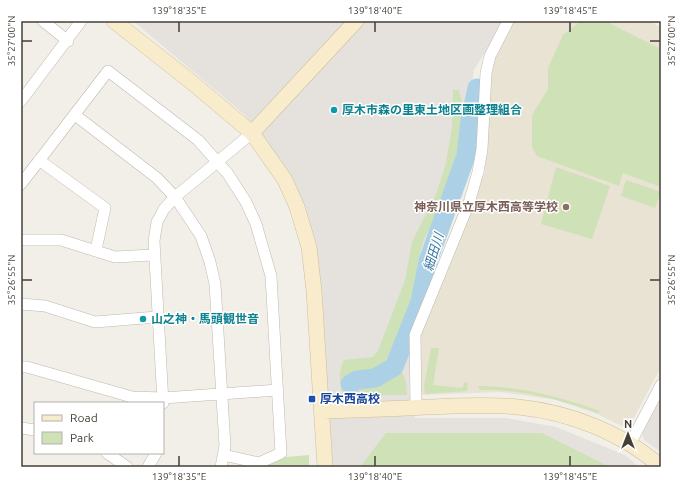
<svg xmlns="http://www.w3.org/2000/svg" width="682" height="488" font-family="Ubuntu,'Noto Sans JP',sans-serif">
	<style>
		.industrial { fill: #e5e1dd }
		.education { fill: #e9e3d4 }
		.green { fill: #cfe1b6 }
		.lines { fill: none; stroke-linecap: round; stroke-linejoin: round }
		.river { stroke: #acd1e7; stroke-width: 19 }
		.street-casing { stroke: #bfb9af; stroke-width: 12 }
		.secondary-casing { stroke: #ccbf9d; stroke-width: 16 }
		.street { stroke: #fff; stroke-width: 11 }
		.secondary { stroke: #f8eccd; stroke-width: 15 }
		.ticks { fill: none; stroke: #453f38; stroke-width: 1.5 }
		.culture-dot { fill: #0f9aa8; stroke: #fff; stroke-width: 1.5 }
		.education-dot { fill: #8d6e63; stroke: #fff; stroke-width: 1.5 }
		.transit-dot { fill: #1a4fb4; stroke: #fff; stroke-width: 1.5 }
		.labels { text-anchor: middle; stroke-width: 3; stroke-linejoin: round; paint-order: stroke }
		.culture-label { font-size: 12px; font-weight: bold; fill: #0d838f; stroke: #fff; text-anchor: start }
		.education-label { font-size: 12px; font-weight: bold; fill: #785e54; stroke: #fff; text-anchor: end }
		.transit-label { font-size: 12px; font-weight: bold; fill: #164399; stroke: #fff; text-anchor: start }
		.water-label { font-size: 13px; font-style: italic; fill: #3e7ba4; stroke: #fff }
		.neatline { fill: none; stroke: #453f38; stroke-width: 1.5 }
		.ticks-label { font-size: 10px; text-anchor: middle; fill: #453f38 }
	</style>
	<rect width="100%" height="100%" fill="#f2efe8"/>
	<path class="industrial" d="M 133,21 L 504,21 L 474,70 L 466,126 L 457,158 L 443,205 L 428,233 L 416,279 L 411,320 L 409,391 L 415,418 L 506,418 L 556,427 L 625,455 L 639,467 L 330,467 L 319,269 L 299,198 L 269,148 L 245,115 Z
		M 661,397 L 661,452 L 644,440 L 642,432 Z"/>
	<path class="education" d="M 512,21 L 650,21 L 661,28 L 661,367 L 630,425 L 624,427 L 597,414 L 557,400 L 500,392 L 420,395 L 418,335 L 485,173 L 490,70 L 493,57 Z"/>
	<path class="green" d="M 579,22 L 607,22 L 661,49 L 661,187 L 623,173 L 619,186 L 537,156 L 532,147 L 532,115 L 548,89 L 548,68 L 563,35 Z
		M 453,90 L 459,90 L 464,110 L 464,125 L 455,167 L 443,205 L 424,239 L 420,252 L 410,307 L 402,328 L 385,362 L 380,368 L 358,382 L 367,388 L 391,373 L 402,372 L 406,382 L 407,395 L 371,395 L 361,398 L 345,398 C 339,388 338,371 344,360 L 372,357 L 378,351 L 405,280 L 412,242 L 436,194 L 445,167 L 452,128 Z
		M 556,167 L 610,186 L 592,239 L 541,224 Z
		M 626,180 L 661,192 L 655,208 L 621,196 Z
		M 431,348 L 439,348 L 433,385 L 462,388 L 465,382 L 468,383 L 467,391 L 425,394 L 424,386 Z
		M 478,386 C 524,387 557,396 600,411 L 598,413 C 560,400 521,389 480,390 Z
		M 386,433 L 542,433 L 610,467 L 360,467 Z
		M 309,455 L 309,467 L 264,467 L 287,457 Z"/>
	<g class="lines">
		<path class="river" d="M 350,384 L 357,380 L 375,378 L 394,367 L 420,302 L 428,261 L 466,156 L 470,121 L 477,88"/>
		<defs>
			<path id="street" d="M 43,21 L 68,41
				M 21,101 L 81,21
				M 75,115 L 157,178 L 175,197 L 201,236 L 210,262 L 215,284 L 225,446 L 221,467
				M 39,160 L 105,208 L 96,250
				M 21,184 L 108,71 L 198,140 L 228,174 L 246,202 L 256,224 L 271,276 L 281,453 L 259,463 L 224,455
				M 21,240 L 61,240 L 115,257 L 153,255
				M 21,304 L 45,306 L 95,322 L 157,317
				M 21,367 L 27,367 L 132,397 L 163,398 L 278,390
				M 163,403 L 154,241 L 157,222 L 164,209 L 175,197 L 252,133
				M 416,408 L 415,335 L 469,203 L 478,172 L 482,149 L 486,73 L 490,56 L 508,21
				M 21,428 L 35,430
				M 630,444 L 661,385
				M 107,453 L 127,467
				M 148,467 L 156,453"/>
			<path id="secondary" d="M 114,21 L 189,80 L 252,133 L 285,180 L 297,207 L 309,247 L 314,291 L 325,467
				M 252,133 L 356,21
				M 321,411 C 357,410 392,409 427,407 C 457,406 488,404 518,407 C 569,412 623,433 661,467"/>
		</defs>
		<use href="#street" class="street-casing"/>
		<use href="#secondary" class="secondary-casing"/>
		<use href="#street" class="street"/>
		<use href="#secondary" class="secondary"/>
	</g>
	<path class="ticks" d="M 179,22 L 179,32M 375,22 L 375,32M 570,22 L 570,32M 22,41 L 32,41M 650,41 L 660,41M 22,280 L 32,280M 650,280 L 660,280M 179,456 L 179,466M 375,456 L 375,466M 570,456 L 570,466"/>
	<g class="culture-dot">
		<circle cx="334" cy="110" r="4"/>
		<circle cx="143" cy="319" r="4"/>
	</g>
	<circle class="education-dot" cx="566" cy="207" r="4"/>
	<rect class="transit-dot" x="308" y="395" width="8" height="8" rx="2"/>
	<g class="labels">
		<g class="culture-label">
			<text x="342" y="114">厚木市森の里東土地区画整理組合</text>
			<text x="151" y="323">山之神・馬頭観世音</text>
		</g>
		<g class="education-label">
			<text x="558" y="211">神奈川県立厚木西高等学校</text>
		</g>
		<g class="transit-label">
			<text x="320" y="403">厚木西高校</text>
		</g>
		<g class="water-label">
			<text transform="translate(433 252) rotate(-73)" y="5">細田川</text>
		</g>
	</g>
	<rect width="682" height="488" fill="none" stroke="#ffffff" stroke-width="44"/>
	<rect x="34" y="402" width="130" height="52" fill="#ffffff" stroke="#b5b2af"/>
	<rect x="42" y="415" width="20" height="6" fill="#f8eccd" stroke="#b5b2af"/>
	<text x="70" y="422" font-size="12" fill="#453f38">Road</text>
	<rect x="42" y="432" width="20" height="12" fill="#cfe1b6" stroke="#b5b2af"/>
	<text x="70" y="442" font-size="12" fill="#453f38">Park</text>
	<g transform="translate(628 434)" stroke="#ffffff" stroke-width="3" paint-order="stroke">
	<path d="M0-3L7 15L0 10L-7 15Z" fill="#453f38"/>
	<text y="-6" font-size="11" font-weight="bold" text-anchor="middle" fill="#453f38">N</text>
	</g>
	<rect x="22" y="22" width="638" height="444" class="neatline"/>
	<g class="ticks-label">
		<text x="179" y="14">139°18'35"E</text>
		<text x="375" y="14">139°18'40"E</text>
		<text x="570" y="14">139°18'45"E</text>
		<text transform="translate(11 41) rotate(-90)" y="4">35°27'00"N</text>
		<text transform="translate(671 41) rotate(-90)" y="4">35°27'00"N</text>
		<text transform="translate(11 280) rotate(-90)" y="4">35°26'55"N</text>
		<text transform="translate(671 280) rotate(-90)" y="4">35°26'55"N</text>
		<text x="179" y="480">139°18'35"E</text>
		<text x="375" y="480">139°18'40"E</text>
		<text x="570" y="480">139°18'45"E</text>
	</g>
</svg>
